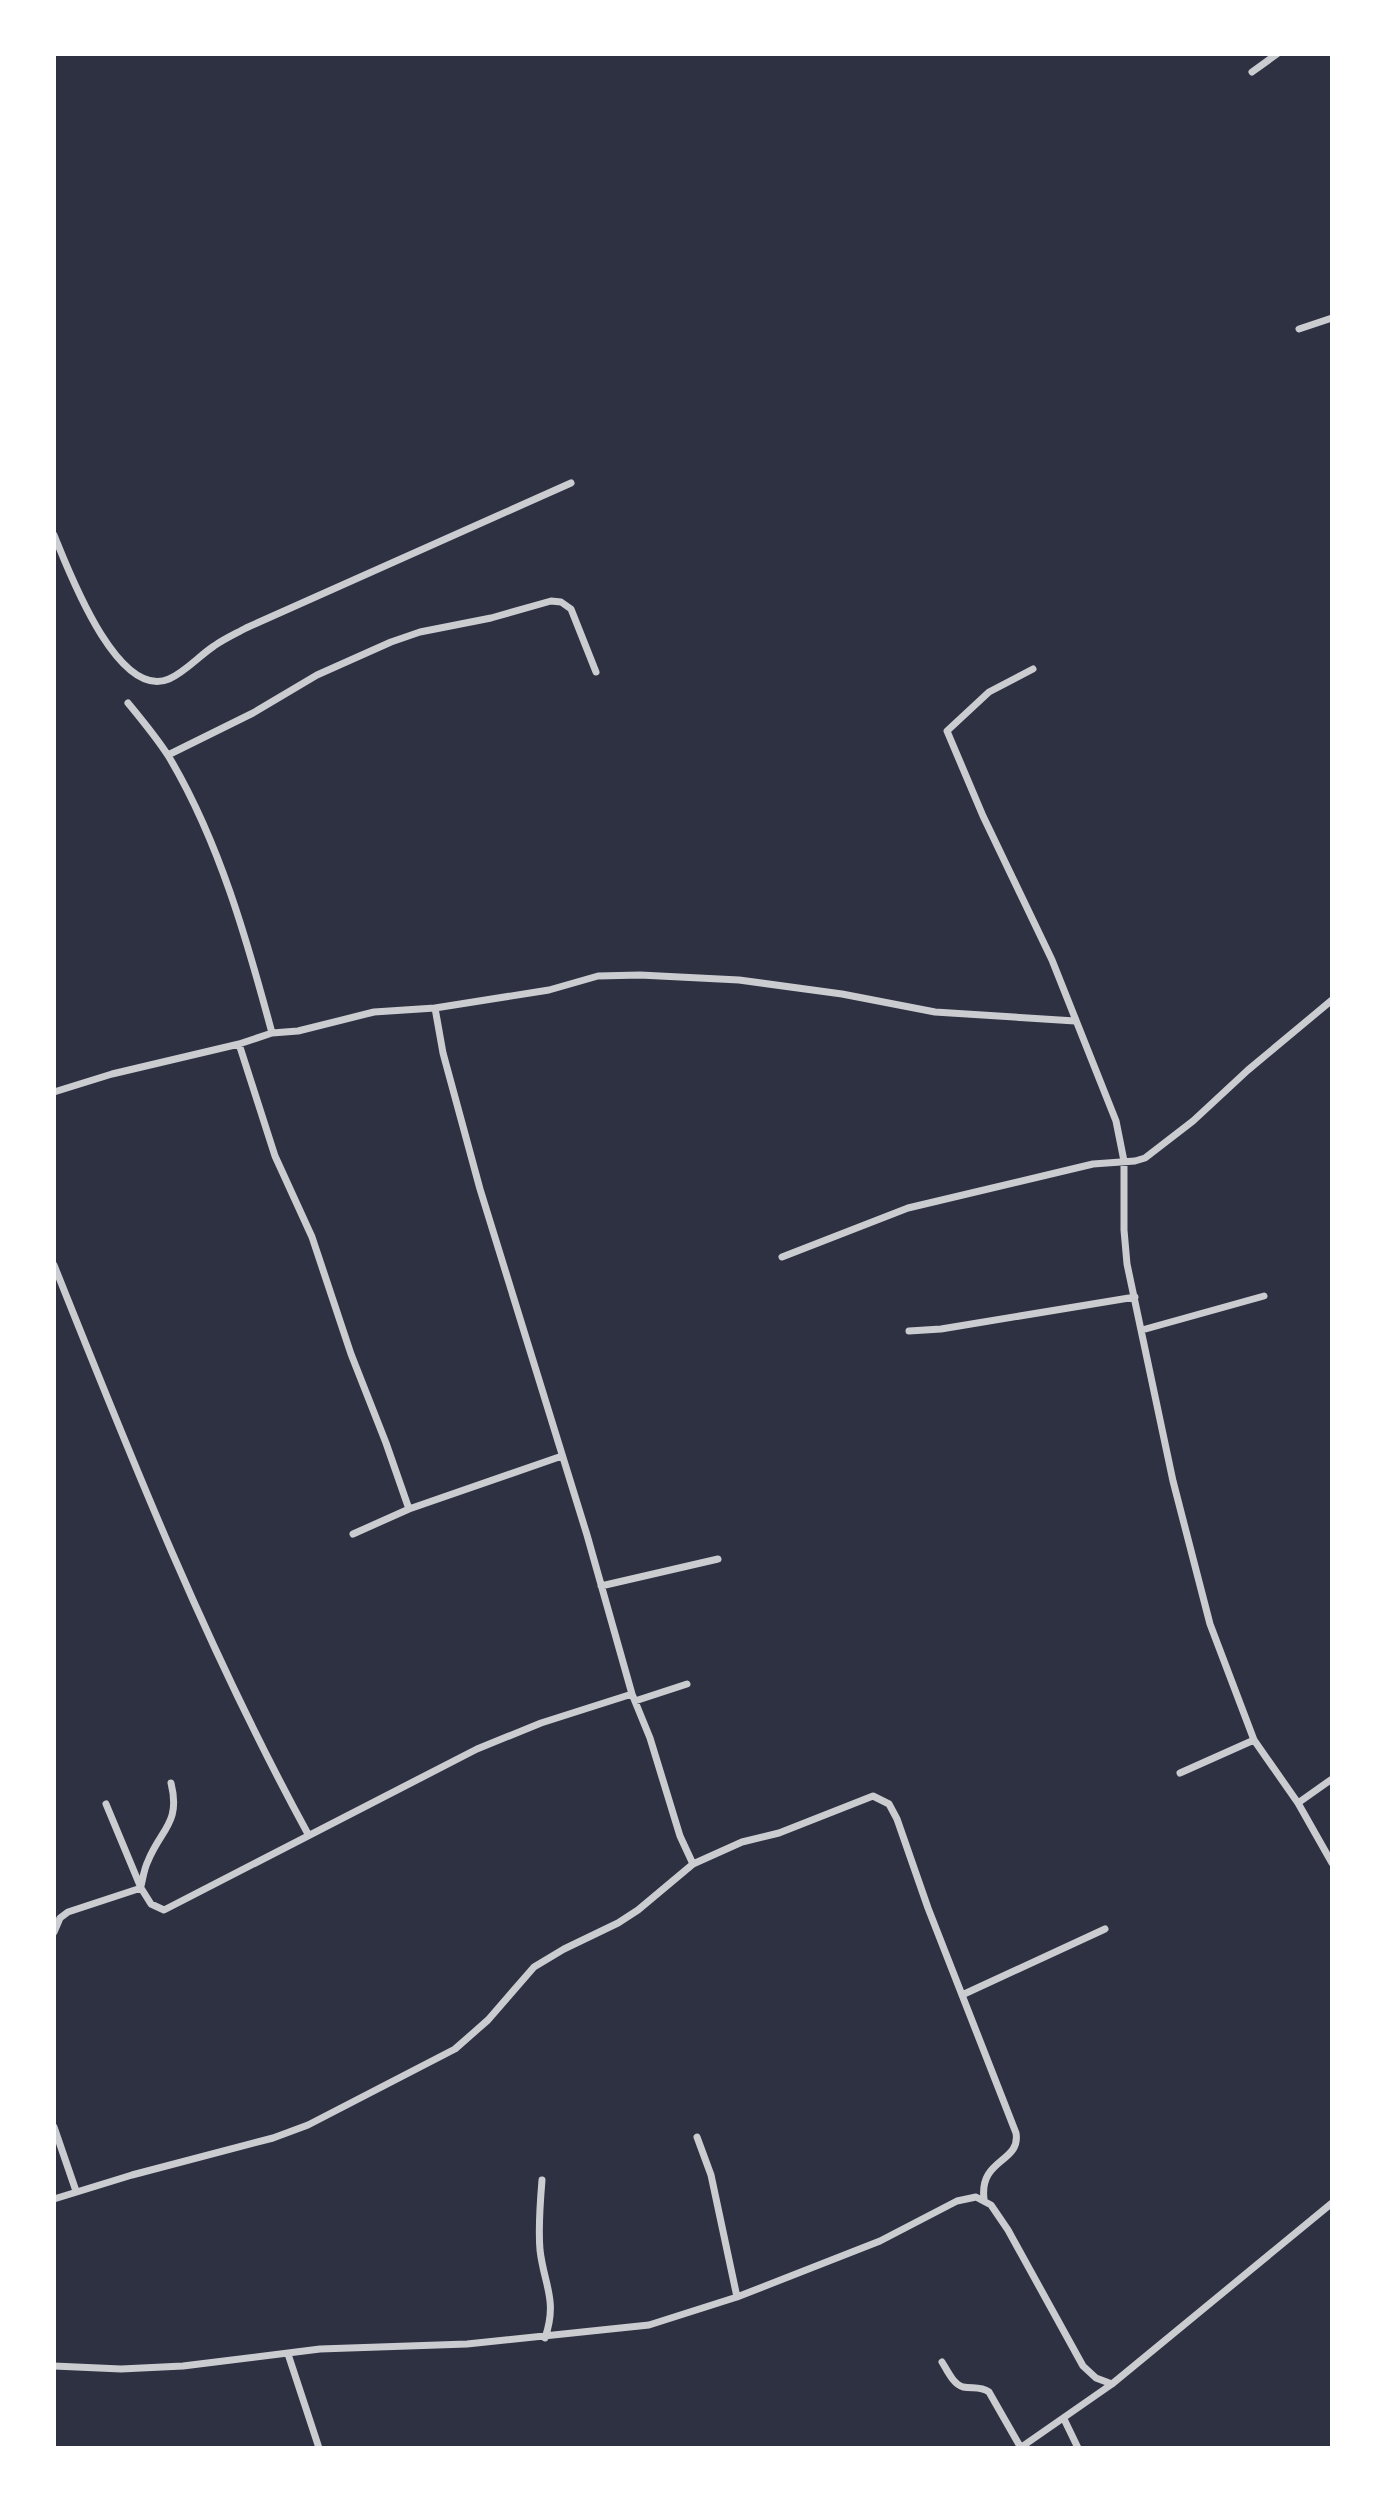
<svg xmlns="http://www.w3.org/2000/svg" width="1386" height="2502" font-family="Overpass,sans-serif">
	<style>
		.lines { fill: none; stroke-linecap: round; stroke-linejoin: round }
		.minor { stroke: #caccd0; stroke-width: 7 }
	</style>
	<rect width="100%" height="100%" fill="#2d3142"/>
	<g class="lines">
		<path class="minor" d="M 1252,72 L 1277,54
			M 1299,329 L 1332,318
			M 54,535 C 68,569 117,701 169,679 C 185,672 199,656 214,646 C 224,639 235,634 246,628 L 571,483
			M 1033,669 L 989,692 L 947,731 L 983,816 L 1052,960 L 1116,1121 L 1124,1161 L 1124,1230 L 1127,1264 L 1173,1481 L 1210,1624 L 1254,1740 L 1298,1803 L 1332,1863
			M 128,703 C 142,720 157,738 169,757 C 219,841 247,940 272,1033
			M 168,755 L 253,713 L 317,675 L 391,642 L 420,632 L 491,618 L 551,601 L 561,602 L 571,609 L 596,672
			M 435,1008 L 443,1053 L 480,1189 L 587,1535 L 632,1694 L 650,1738 L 680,1836 L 693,1864
			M 239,1044 L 275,1156 L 312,1237 L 351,1354 L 386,1443 L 409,1509
			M 54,1092 L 112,1074 L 239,1044 L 272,1033 L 298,1031 L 374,1012 L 435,1008 L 549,990 L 598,976 L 640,975 L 739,980 L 842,994 L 935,1012 L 1075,1021
			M 782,1257 L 908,1208 L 1093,1164 L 1135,1161 L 1145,1158 L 1193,1121 L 1248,1070 L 1332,1000
			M 54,1265 C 131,1458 208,1651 308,1834
			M 1142,1330 L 1264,1296
			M 909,1331 L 941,1329 L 1135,1297
			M 353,1534 L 409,1509 L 562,1456
			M 601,1586 L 718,1559
			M 635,1701 L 687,1684
			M 1180,1773 L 1254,1740
			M 1298,1803 L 1332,1779
			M 106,1804 L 141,1888 L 151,1904 L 164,1910 L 477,1749 L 541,1723 L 632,1694
			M 141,1886 C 143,1878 144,1869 148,1861 C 161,1829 181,1823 171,1783
			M 54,1932 L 60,1918 L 68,1912 L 141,1888
			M 962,1995 L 1105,1929
			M 54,2127 L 76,2191
			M 697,2137 L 711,2175 L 737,2297
			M 542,2180 C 540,2204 538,2227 540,2250 C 544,2285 558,2300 545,2338
			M 54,2199 L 132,2175 L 273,2138 L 308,2125 L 455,2049 L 488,2020 L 534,1967 L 564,1949 L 618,1923 L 638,1910 L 693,1864 L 742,1842 L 779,1833 L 873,1796 L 889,1804 L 897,1819 L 928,1908 L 1016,2133 C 1021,2163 979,2158 984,2199
			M 288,2354 L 319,2448
			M 942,2362 C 947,2370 953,2384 963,2387 C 973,2389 980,2386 989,2392 L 1021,2448
			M 54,2366 L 121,2369 L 183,2366 L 320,2349 L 467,2344 L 649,2325 L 737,2297 L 880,2241 L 957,2201 L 976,2197 L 991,2205 L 1008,2230 L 1083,2366 L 1096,2378 L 1112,2384
			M 1064,2419 L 1078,2448
			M 1020,2448 L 1112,2384 L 1332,2203"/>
	</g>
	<rect width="1386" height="2502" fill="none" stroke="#ffffff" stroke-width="112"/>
</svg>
